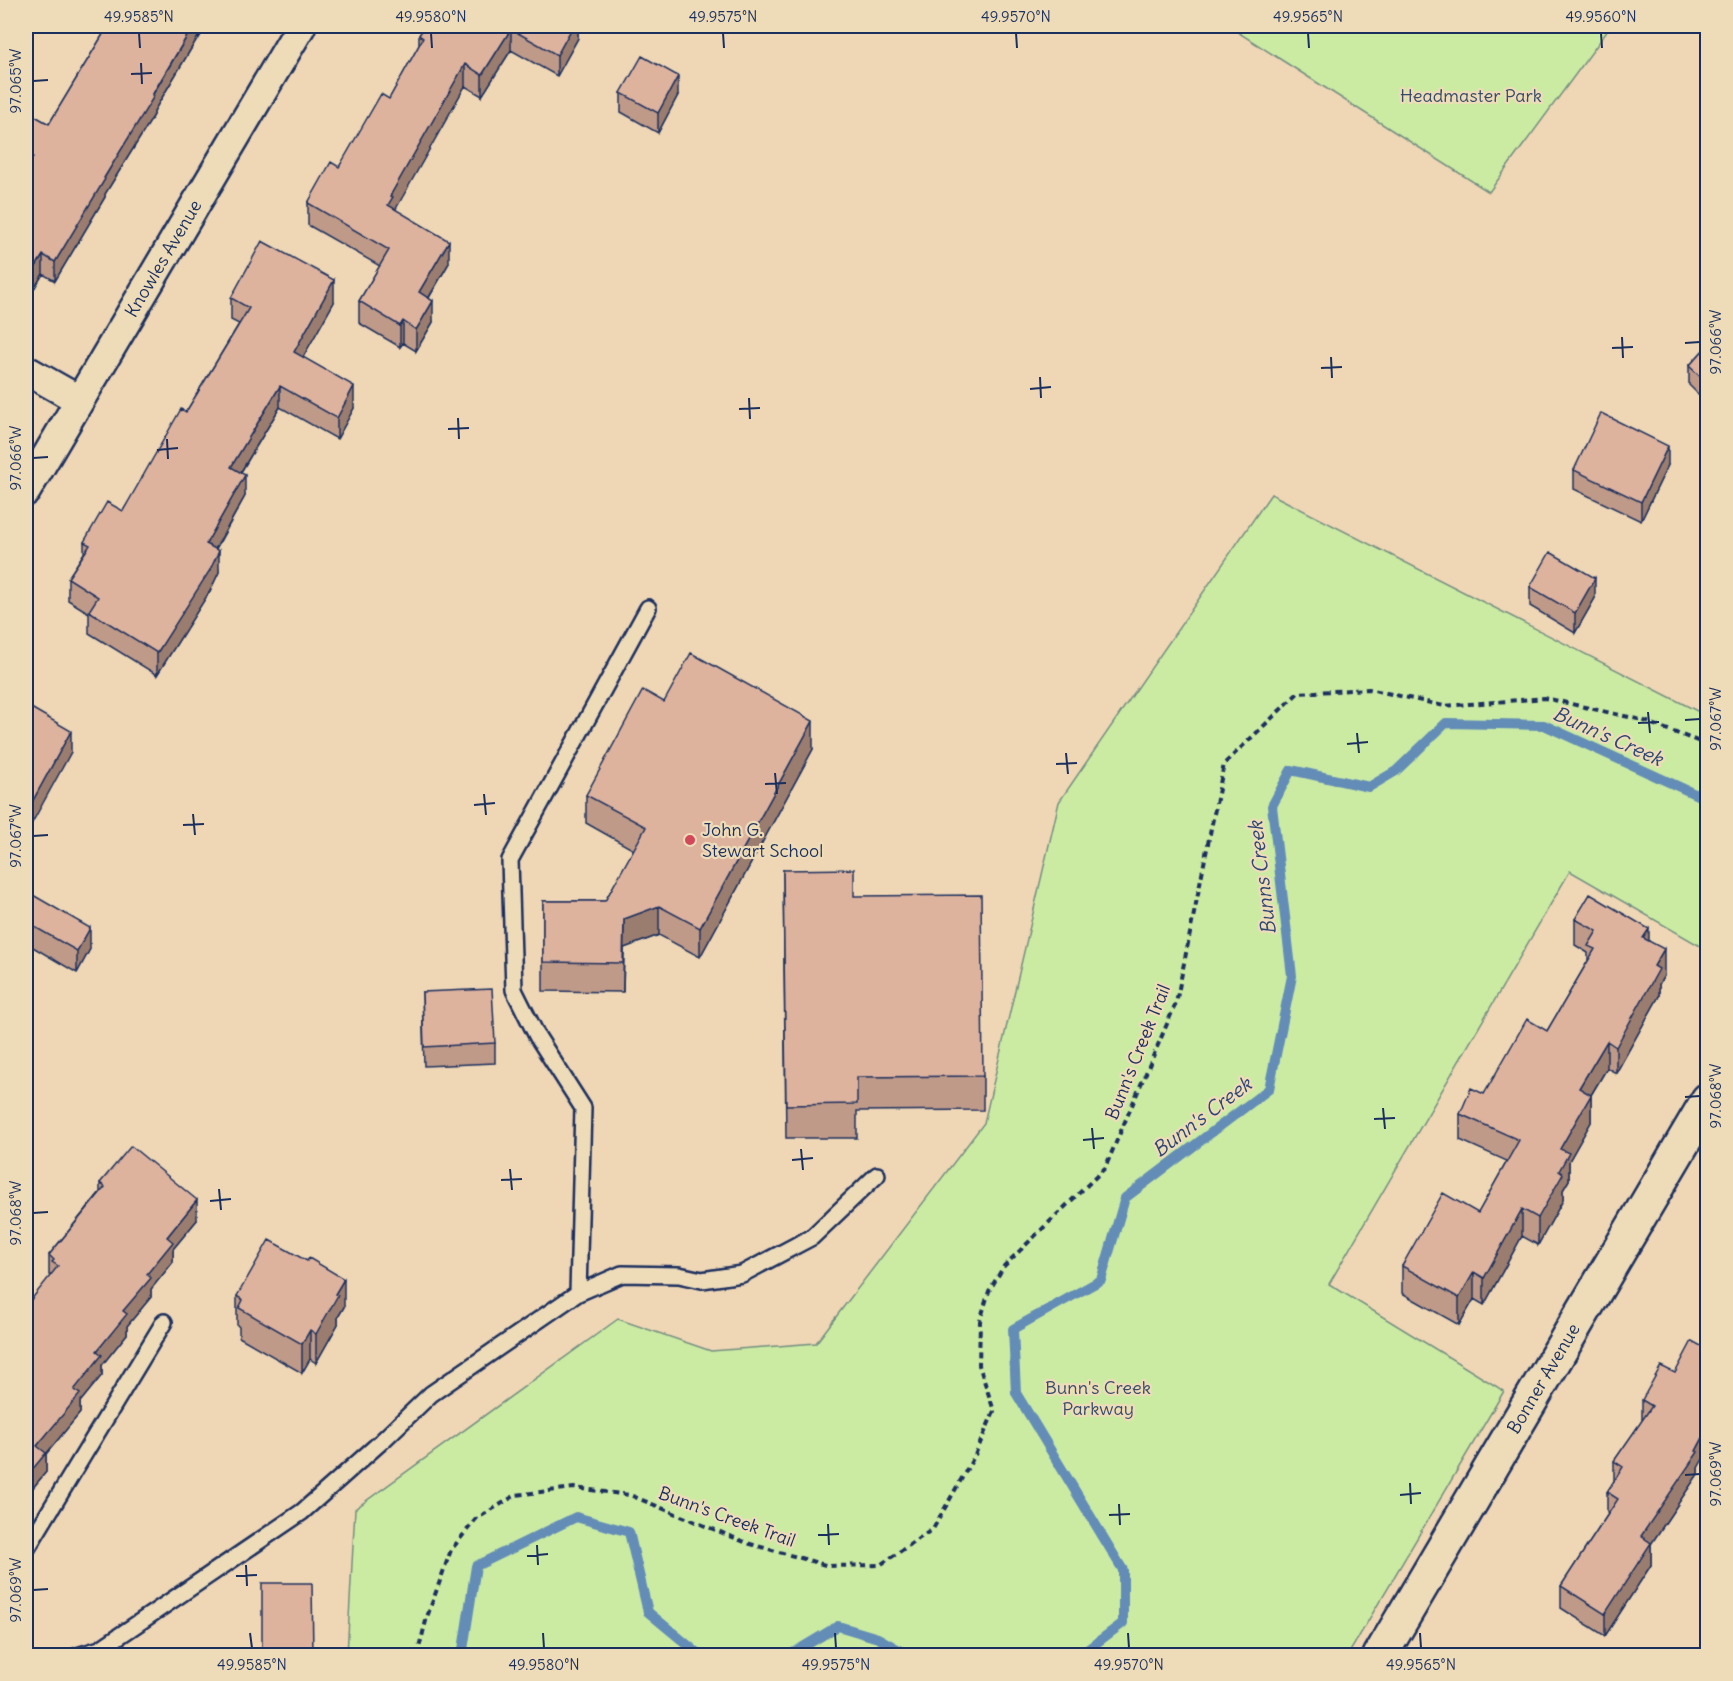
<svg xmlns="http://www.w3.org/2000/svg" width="1733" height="1681" font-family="Delius,sans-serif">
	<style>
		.green { fill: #cbeba3; stroke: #738d80; stroke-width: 1.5 }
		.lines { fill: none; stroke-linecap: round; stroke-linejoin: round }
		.stream { stroke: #648db7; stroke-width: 10 }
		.service-casing { stroke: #1b2f5e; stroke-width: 20 }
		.minor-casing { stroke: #1b2f5e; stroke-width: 33 }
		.tertiary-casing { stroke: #1b2f5e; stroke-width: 38 }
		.path { stroke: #1b2f5e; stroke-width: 4; stroke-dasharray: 6 4.5; stroke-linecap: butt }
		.service { stroke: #eedcb9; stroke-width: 15 }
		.minor { stroke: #eedcb9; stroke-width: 28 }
		.tertiary { stroke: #eedcb9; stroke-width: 33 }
		.wall { fill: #bf9a88; stroke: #1b2f5e; stroke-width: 1.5 }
		.shaded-wall { fill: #9b7d6f; stroke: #1b2f5e; stroke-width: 1.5 }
		.building { fill: #deb39e; stroke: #1b2f5e; stroke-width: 1.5 }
		.ticks { fill: none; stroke: #1b2f5e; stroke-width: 2 }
		.poi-dot { fill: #d1495b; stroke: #eedcb9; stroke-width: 2 }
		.labels { text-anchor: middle; stroke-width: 4.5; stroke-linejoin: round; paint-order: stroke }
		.park-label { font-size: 18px; fill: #354b68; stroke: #eedcb9 }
		.street-label { font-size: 18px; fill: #1b2f5e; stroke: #eedcb9 }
		.poi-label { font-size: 18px; fill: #1b2f5e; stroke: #eedcb9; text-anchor: start }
		.water-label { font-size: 20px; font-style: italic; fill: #2d4674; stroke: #eedcb9 }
		.neatline { fill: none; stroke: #1b2f5e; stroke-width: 2 }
		.ticks-label { font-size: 15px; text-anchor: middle; fill: #1b2f5e }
	</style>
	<rect width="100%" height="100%" fill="#efd7b5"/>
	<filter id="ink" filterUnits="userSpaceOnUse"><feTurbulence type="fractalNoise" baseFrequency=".0167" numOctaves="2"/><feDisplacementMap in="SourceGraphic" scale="12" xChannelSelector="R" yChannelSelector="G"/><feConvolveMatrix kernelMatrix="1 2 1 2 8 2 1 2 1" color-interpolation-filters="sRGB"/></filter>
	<g filter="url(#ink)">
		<path class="green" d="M 1228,26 L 1611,26 L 1489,192 Z
			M 1271,494 L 1707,716 L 1707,950 L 1570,871 L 1329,1284 L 1504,1391 L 1348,1655 L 347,1655 L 355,1509 L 618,1319 L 711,1351 L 816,1343 L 984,1123 L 1059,802 Z"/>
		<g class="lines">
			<path class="stream" d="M 462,1656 L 476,1566 L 576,1517 L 629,1532 L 648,1612 L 701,1656
				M 788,1656 L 838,1626 L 878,1638 L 910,1656
				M 1079,1656 L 1123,1623 L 1123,1570 L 1016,1393 L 1013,1329 L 1101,1280 L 1125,1198 L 1269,1089 L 1292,976 L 1272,806 L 1291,770 L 1369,787 L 1396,771 L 1446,723 L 1544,725 L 1708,800"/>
			<defs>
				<path id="service" d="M 578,1293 L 583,1108 L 537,1036 L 514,990 L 510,860 L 648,608
					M 26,1550 L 164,1322
					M 77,1656 L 100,1649 L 302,1512 L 382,1441 L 431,1394 L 578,1293 L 622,1274 L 679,1275 L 702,1280 L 742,1274 L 812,1237 L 877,1175"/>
				<g id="minor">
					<path d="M 26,370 L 79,400"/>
					<path id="s1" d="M 26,491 L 301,26"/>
				</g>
				<g id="tertiary">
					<path id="s2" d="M 1380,1656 L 1708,1100"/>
				</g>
			</defs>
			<use href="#service" class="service-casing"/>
			<use href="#minor" class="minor-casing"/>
			<use href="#tertiary" class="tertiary-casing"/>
			<path class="path" d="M 417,1656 L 427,1617 L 451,1550 L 476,1519 L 516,1495 L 574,1488 L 630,1495 L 747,1543 L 829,1566 L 880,1565 L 933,1529 L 975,1455 L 994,1411 L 979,1365 L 980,1321 L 989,1291 L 1004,1266 L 1105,1168 L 1176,1003 L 1224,764 L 1298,693 L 1369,689 L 1444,706 L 1545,698 L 1642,720 L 1708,745"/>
			<use href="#service" class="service"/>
			<use href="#minor" class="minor"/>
			<use href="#tertiary" class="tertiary"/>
		</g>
		<path class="wall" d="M 108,26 L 206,26 L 199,38 L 198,37 L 154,111 L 154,115 L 105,194 L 105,197 L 55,281 L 43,274 L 27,300 L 26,298 L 26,111 L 49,124 Z
			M 425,26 L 578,26 L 578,38 L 557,76 L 511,50 L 482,96 L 465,86 L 395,209 L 449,263 L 429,298 L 433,322 L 416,351 L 403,343 L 400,347 L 359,323 L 359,301 L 380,266 L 308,225 L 308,203 L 339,167 L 389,99 L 419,45 L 419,35 Z
			M 621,93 L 678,95 L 658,133 L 621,112 Z
			M 231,298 L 334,302 L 303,357 L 354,408 L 337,439 L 280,407 L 241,472 L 245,496 L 216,549 L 219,572 L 210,591 L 157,675 L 89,633 L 89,613 L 68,600 L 68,578 L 84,553 L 84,542 L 123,511 L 186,412 L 239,324 L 231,320 Z
			M 1707,346 L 1707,403 L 1689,385 L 1689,366 Z
			M 1668,465 L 1641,521 L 1574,489 L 1574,470 Z
			M 1530,587 L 1595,598 L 1575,633 L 1530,606 Z
			M 664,702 L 813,749 L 700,957 L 659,935 L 624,948 L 623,992 L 543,991 L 543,901 L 605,901 L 634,850 L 586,823 L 586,795 Z
			M 783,870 L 854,896 L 983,1076 L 983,1110 L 857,1111 L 857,1138 L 786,1138 Z
			M 26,891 L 90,949 L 77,973 L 26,943 Z
			M 1575,919 L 1649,941 L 1664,976 L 1659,984 L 1659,996 L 1616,1073 L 1607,1068 L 1591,1095 L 1591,1122 L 1569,1161 L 1569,1180 L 1563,1190 L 1563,1200 L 1538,1245 L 1522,1236 L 1484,1305 L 1474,1299 L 1459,1325 L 1402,1293 L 1402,1266 L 1478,1213 L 1507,1161 L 1460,1140 L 1460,1114 L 1484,1094 L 1547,1031 L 1588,961 L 1588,953 L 1575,945 Z
			M 422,992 L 495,1043 L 495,1063 L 424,1066 Z
			M 100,1183 L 197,1220 L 173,1249 L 173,1262 L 151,1289 L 151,1297 L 127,1326 L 127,1334 L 102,1365 L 102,1375 L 80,1402 L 80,1413 L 46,1454 L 46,1472 L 26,1496 L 50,1276 L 49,1275 L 49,1255 L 100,1192 Z
			M 237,1296 L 344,1307 L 338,1317 L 338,1324 L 316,1363 L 310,1359 L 302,1373 L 239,1337 L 239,1327 L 237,1325 Z
			M 1701,1346 L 1698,1474 L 1651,1544 L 1651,1565 L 1605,1636 L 1561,1608 L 1561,1586 L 1608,1514 L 1607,1513 L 1607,1492 L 1614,1481 L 1614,1461 L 1642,1421 L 1642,1400 L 1675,1373 Z"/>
		<path class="shaded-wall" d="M 193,26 L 198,26 L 198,37 L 154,111 L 154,115 L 105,194 L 105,197 L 55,281 L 55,262 Z
			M 199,26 L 206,26 L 199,38 Z
			M 573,26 L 578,26 L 578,38 L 557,76 L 557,55 Z
			M 511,29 L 511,50 L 482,96 L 482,75 Z
			M 465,64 L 465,86 L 393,214 L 388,205 L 390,196 Z
			M 678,76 L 678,95 L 658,133 L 658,113 Z
			M 449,241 L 449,263 L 419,314 L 419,292 Z
			M 43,255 L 43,274 L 27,300 L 27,281 Z
			M 334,280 L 334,302 L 294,373 L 294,352 Z
			M 433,301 L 433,322 L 416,351 L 416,330 Z
			M 403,321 L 403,343 L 400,347 L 400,326 Z
			M 280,386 L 280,407 L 231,488 L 231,467 Z
			M 354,386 L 354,408 L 337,439 L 337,418 Z
			M 1668,446 L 1668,465 L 1641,521 L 1641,502 Z
			M 245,475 L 245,496 L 206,565 L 206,544 Z
			M 219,551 L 219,572 L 210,591 L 157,675 L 157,653 Z
			M 1595,578 L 1595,598 L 1575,633 L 1575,613 Z
			M 813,721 L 813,749 L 700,957 L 700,928 Z
			M 71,731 L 71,752 L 26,834 L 26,813 Z
			M 659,906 L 659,935 L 624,948 L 623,992 L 624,919 Z
			M 90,928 L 90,949 L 77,973 L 77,951 Z
			M 1649,929 L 1649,955 L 1643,938 Z
			M 1664,949 L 1664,976 L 1659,984 L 1659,996 L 1616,1073 L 1616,1047 L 1654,966 Z
			M 1607,1041 L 1607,1068 L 1579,1115 L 1579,1088 Z
			M 1591,1095 L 1591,1122 L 1569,1161 L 1569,1180 L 1563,1190 L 1563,1200 L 1538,1245 L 1538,1218 L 1560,1149 Z
			M 197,1200 L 197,1220 L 173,1249 L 173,1262 L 151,1289 L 151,1297 L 127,1326 L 127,1334 L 102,1365 L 102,1375 L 80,1402 L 80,1413 L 46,1454 L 46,1472 L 26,1496 L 26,1477 L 37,1446 L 74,1390 L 97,1351 L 147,1274 L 167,1237 Z
			M 1522,1209 L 1522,1236 L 1484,1305 L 1484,1278 Z
			M 1474,1272 L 1474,1299 L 1459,1325 L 1459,1298 Z
			M 344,1279 L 344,1307 L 338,1317 L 338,1324 L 316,1363 L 316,1334 L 335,1294 Z
			M 310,1330 L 310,1359 L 302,1373 L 302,1344 Z
			M 1707,1430 L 1707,1452 L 1698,1468 L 1698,1474 L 1651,1544 L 1651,1565 L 1605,1636 L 1605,1614 L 1641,1536 L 1696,1451 Z"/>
		<path class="building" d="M 108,26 L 193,26 L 152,95 L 154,96 L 104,178 L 105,179 L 55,262 L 43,255 L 27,281 L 26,280 L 26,169 L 33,157 L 26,152 L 26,111 L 49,124 Z
			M 425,26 L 573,26 L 557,55 L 511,29 L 482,75 L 465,64 L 390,196 L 393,197 L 388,205 L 449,241 L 419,292 L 433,301 L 416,330 L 403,321 L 400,326 L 359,301 L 389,250 L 308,203 L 331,162 L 339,167 L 381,94 L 389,99 L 423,38 L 419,35 Z
			M 642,56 L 678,76 L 658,113 L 621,93 Z
			M 262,241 L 334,280 L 294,352 L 354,386 L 337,418 L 280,386 L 231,467 L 245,475 L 206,544 L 219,551 L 210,570 L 157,653 L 89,611 L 98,597 L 68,578 L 90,545 L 84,542 L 107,502 L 123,511 L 181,409 L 186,412 L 249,308 L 231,298 Z
			M 1707,346 L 1707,383 L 1689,366 Z
			M 1601,413 L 1668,446 L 1641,502 L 1574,470 Z
			M 1550,552 L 1595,578 L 1575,613 L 1530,587 Z
			M 691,653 L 813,721 L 700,928 L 659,906 L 624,919 L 623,963 L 543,962 L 543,901 L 605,901 L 646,827 L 586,795 L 643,690 L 664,702 Z
			M 26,705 L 71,731 L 26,813 Z
			M 854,869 L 854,896 L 981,895 L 983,1076 L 857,1077 L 857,1104 L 786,1105 L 783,870 Z
			M 26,891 L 90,928 L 77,951 L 26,922 Z
			M 1590,894 L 1649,929 L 1643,938 L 1664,949 L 1654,966 L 1659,969 L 1616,1047 L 1607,1041 L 1579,1088 L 1591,1095 L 1560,1149 L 1569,1153 L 1559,1171 L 1563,1174 L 1538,1218 L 1522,1209 L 1484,1278 L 1474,1272 L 1459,1298 L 1402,1266 L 1443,1193 L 1478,1213 L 1519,1140 L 1460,1114 L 1471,1088 L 1484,1094 L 1527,1019 L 1547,1031 L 1595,949 L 1588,946 L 1597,931 L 1575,919 Z
			M 492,989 L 495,1043 L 424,1047 L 422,992 Z
			M 131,1146 L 197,1200 L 167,1237 L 173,1242 L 147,1274 L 151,1278 L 123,1311 L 127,1314 L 97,1351 L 102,1355 L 74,1390 L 80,1394 L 37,1446 L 46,1453 L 26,1477 L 26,1306 L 58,1266 L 52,1262 L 54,1260 L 49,1255 L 105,1187 L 100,1183 Z
			M 269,1240 L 307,1261 L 309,1258 L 344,1279 L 335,1294 L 338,1295 L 316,1334 L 310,1330 L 302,1344 L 239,1308 L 243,1300 L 237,1296 Z
			M 1707,1335 L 1707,1430 L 1696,1451 L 1698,1452 L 1641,1536 L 1651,1543 L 1605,1614 L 1561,1586 L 1618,1499 L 1607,1492 L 1623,1467 L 1614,1461 L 1652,1406 L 1642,1400 L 1661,1366 L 1675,1373 L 1692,1341 L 1701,1346 Z
			M 262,1583 L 312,1583 L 313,1656 L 262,1656 Z"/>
	</g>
	<path class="ticks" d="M 139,33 L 140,48M 431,33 L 432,48M 723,33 L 724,48M 1016,33 L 1017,48M 1308,33 L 1309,48M 1601,33 L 1602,48M 141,63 L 142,84M 131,74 L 152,73M 33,81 L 48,80M 1622,337 L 1623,358M 1685,343 L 1700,342M 1612,348 L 1633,347M 1331,357 L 1332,378M 1321,368 L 1342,367M 1040,377 L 1041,398M 1030,389 L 1051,387M 749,398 L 750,419M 739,409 L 760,408M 458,418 L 459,439M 448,429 L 469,428M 167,439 L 168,459M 157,450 L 178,448M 33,458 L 48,457M 1648,712 L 1650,733M 1685,720 L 1700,719M 1638,723 L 1659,722M 1357,733 L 1359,753M 1347,744 L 1368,742M 1066,753 L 1068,774M 1056,764 L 1077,763M 775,773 L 777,794M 765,784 L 786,783M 484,794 L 486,815M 474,805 L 495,803M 193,814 L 195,835M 183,825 L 204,824M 33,836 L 48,835M 1685,1097 L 1700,1096M 1383,1108 L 1385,1129M 1374,1119 L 1395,1118M 1092,1128 L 1094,1149M 1083,1140 L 1104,1138M 801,1149 L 803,1170M 792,1160 L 813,1158M 510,1169 L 512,1190M 501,1180 L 522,1179M 219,1189 L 221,1210M 210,1201 L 231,1199M 33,1213 L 48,1212M 1685,1475 L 1700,1474M 1410,1483 L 1411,1504M 1400,1495 L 1421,1493M 1119,1504 L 1120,1525M 1109,1515 L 1130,1514M 828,1524 L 829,1545M 818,1535 L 839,1534M 537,1545 L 538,1565M 527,1556 L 548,1554M 246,1565 L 247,1586M 236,1576 L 257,1575M 33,1590 L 48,1589M 250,1633 L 252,1648M 543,1633 L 544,1648M 835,1633 L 836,1648M 1128,1633 L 1129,1648M 1420,1633 L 1421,1648"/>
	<circle class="poi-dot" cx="690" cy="840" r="6"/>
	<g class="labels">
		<g class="park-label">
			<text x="1471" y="102">Headmaster Park</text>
			<text x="1098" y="1394">Bunn's Creek<tspan x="1098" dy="21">Parkway</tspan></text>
		</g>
		<g class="street-label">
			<text dy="6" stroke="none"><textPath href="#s1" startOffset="270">Knowles Avenue</textPath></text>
			<text transform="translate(1138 1052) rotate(-68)" y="6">Bunn's Creek Trail</text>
			<text dy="6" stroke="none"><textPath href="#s2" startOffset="322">Bonner Avenue</textPath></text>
			<text transform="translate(727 1517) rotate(20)" y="6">Bunn's Creek Trail</text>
		</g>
		<g class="poi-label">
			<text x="702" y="836">John G.<tspan x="702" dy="21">Stewart School</tspan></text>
		</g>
		<g class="water-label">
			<text transform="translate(1608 736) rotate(24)" y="7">Bunn's Creek</text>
			<text transform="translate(1262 878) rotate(-97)" y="7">Bunns Creek</text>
			<text transform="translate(1202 1117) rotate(-37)" y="7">Bunn's Creek</text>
		</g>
	</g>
	<rect width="1733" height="1681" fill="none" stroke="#eedcb9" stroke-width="66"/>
	<rect x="33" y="33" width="1667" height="1615" class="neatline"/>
	<g class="ticks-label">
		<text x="139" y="22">49.9585°N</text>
		<text x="431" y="22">49.9580°N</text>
		<text x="723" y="22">49.9575°N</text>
		<text x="1016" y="22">49.9570°N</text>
		<text x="1308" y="22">49.9565°N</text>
		<text x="1601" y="22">49.9560°N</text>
		<text transform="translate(16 81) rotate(-90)" y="5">97.065°W</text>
		<text transform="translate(1716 342) rotate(-90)" y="5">97.066°W</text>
		<text transform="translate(16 458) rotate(-90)" y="5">97.066°W</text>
		<text transform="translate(1716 719) rotate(-90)" y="5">97.067°W</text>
		<text transform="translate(16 836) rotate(-90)" y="5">97.067°W</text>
		<text transform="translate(1716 1096) rotate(-90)" y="5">97.068°W</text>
		<text transform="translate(16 1213) rotate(-90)" y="5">97.068°W</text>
		<text transform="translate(1716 1474) rotate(-90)" y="5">97.069°W</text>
		<text transform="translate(16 1590) rotate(-90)" y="5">97.069°W</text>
		<text x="252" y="1670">49.9585°N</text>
		<text x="544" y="1670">49.9580°N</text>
		<text x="836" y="1670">49.9575°N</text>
		<text x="1129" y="1670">49.9570°N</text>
		<text x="1421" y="1670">49.9565°N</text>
	</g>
</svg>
